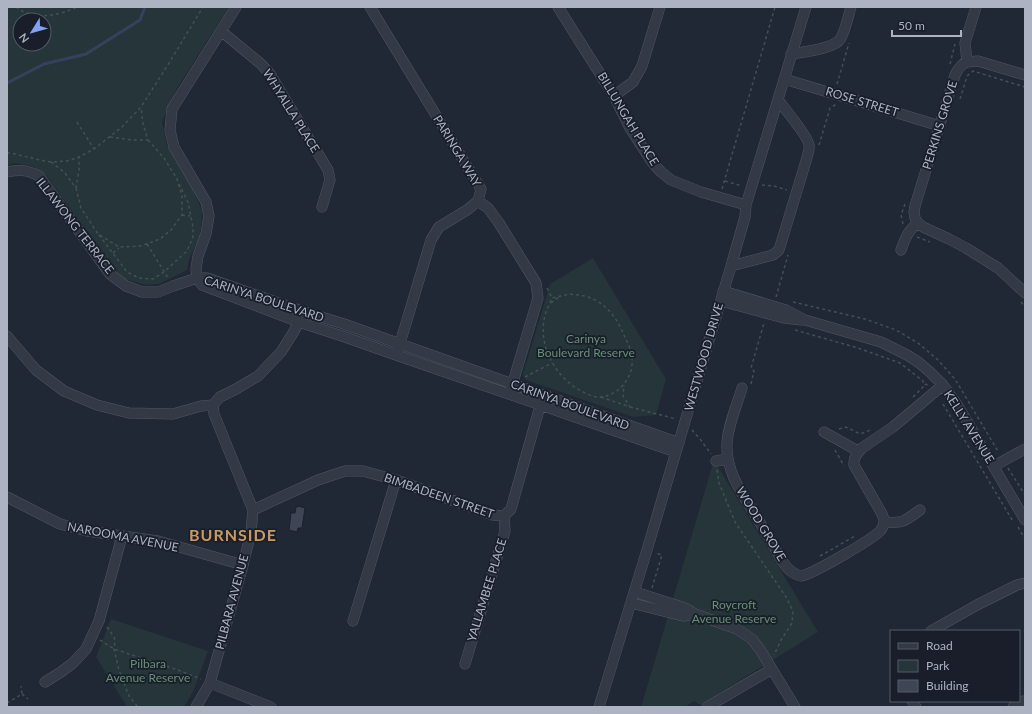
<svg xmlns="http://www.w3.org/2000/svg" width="1032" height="714" font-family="Lato,sans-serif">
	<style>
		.green { fill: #253539; fill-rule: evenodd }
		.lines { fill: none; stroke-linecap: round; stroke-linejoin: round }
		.stream { stroke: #36425d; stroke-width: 3 }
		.building { fill: #3e4656; stroke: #1b202c }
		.minor-casing { stroke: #515663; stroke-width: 11 }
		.path { stroke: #415155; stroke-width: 1.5; stroke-dasharray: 3 3; stroke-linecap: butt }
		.minor { stroke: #333945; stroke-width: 10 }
		.labels { text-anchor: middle; stroke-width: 3.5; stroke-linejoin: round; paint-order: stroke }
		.street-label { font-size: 12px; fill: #adb3c2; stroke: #191e2a }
		.park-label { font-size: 12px; fill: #669175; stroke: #191e2a }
		.district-label { font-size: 16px; font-weight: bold; letter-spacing: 1px; fill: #cd995e; stroke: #191e2a }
	</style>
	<rect width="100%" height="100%" fill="#202735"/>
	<path class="green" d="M 7,7 L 229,7 L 176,90 L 162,122 L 167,145 L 190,182 L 202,211 L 200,236 L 189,260 L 187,270 L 159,284 L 145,285 L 122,278 L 109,262 L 46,175 L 32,166 L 14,163 L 7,166 ZM 20,20 L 44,20 L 44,44 L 20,44 Z
		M 593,258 L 666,379 L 656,415 L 633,417 L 526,380 L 523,374 L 550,284 Z
		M 714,460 L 818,632 L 700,705 L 694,701 L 685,707 L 641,707 Z
		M 111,619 L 208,651 L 193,692 L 184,707 L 127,707 L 96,657 Z"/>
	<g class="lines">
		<path class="stream" d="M 7,83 L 44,64 L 86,54 L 140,20 L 145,7"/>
	</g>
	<path class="building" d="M 298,506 L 305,508 L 302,528 L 298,528 L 297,532 L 289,530 L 291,513 L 295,513 L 296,507 L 298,507 Z"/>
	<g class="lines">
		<defs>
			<path id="minor" d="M 370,7 L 481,189 L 478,201 L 467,210 L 439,227 L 431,240 L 398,350
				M 558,7 L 614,96 L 630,128 L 652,162 L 661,172 L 671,180 L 701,192 L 746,205
				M 976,7 L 965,43 L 967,62 C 961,64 958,69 955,75 L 915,206 L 914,212 L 915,218 L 918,223 L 923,227 L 949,239 L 966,248 L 998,268 L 1010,279 L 1025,293
				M 221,31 L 261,64 L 270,74 L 328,170 L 330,180 L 322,207
				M 791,54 C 804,52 835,49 841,38 C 846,28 848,17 851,7
				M 967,62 L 978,61 L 1025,75
				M 784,79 L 838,95 L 940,126
				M 614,96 L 633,82 L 642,66 L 660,7
				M 7,172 C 20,169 27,170 39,176 L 110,274 L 126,286 L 142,292 L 158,292 L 173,286 L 197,278 L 196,269 L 198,256 L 206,234 L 209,216 L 206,202 L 174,147 L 170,130 L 172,109 L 236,7
				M 478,201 L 488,208 L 499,223 L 536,283 L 538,298 L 511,389
				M 901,250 C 905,239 908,230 918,223
				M 731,266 L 773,255 L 779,250 L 806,161 C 807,156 810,150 809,145 C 808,136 785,109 778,100
				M 197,278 L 202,285 L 299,322 L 342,336 L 396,355 L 676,452
				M 197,278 L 207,278 L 302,311 L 344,324 L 679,443
				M 723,291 L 786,310 L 805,320 L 881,342 L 907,355 L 918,362 L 930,372 L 943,385 L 958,406 L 1025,520
				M 721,301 L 784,318 L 801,320
				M 7,336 L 36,370 L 64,391 L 97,405 L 129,413 L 173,414 L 201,406 L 213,405 L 220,397 L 236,389 L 258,376 L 281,352 L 293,333 L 299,322 L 301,316
				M 742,388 C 737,405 727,428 727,445 C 726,471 741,492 754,513 C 764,529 773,545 782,561 C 787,568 792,574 801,576 C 811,575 873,539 880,531 C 885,525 885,521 882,514 L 854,465 C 853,458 857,453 862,448 L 893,427 L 943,385
				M 824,432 L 858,451
				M 716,461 L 728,459
				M 994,466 L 1025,449
				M 7,497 L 60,524 L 87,531 L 158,541 L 243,565
				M 253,510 L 318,480 L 345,471 L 363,471 L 396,480 L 493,515 L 504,516 L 511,509 L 542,399
				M 885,522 C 903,524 906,520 920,510
				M 635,592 L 685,608 L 695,614 L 737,629 L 752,639 L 761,651 L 795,707
				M 631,603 L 683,616 L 695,614
				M 353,621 L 396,480
				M 931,631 L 977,605 L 1017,585 L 1025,583
				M 465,664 L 505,531 L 504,516
				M 45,682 L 61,672 L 73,663 L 86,649 L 99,621 L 122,536
				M 210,683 L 271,707
				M 912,701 L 916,707
				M 196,707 L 210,683 L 243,565 L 251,532 L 253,510 L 214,414 L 213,405
				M 599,707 L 647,550 L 731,266 L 745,217 L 746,205 L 806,7
				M 707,707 L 772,669
				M 1013,707 L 1023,701"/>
		</defs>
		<use href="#minor" class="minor-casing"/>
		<path class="path" d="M 16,7 C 34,21 58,16 77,7
			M 950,64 L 955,44
			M 837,84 L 849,43
			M 960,99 L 967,76 L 973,71 L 1025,87
			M 77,122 L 94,149
			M 110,137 L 132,140 L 148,140 L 143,124 L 141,107
			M 819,145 L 830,108 L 835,105 L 836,103
			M 7,153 L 11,153 L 35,159 L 51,162 L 67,161 L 79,157 L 94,149 L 122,127 L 141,107 L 169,63 L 203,7
			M 51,162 L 64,172 L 76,188 L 79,170 L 79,157
			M 725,181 L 742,186
			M 762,185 L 774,186 L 787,190
			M 76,188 L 81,208 L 98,234 L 119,247 L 141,246 L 160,239 L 171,230 L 182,215 L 182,196 L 177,179 L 164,158 L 148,140
			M 722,189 L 775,7
			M 182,215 L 190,216
			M 903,224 L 901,215 L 905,204
			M 99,235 L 127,272 L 139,278 L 153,279 L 164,272 L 187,251 L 193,237 L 193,227 L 188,202 L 179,184
			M 917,237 L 930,242
			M 147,244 L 168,278
			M 113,253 L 119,248
			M 547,288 L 552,298
			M 570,294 C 576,295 582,295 588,297 C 606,303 617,318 624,335 C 627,342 632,350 632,358 C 634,376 620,395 601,397 C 593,398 583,392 576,388 C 552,372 538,343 545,315 C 547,309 550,303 552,298 Z
			M 776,297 L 788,255
			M 793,302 L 865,319 L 896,330 L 918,343 L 937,359 L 955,379 L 999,453
			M 1021,302 L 1025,307
			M 551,303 L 559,297
			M 795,330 L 858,348 L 900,363 L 923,381 L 923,384 L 929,385
			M 525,377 L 552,363
			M 751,384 L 754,371 L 751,368 L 764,323
			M 601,397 L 630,407 L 623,396 L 624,385
			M 913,397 L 923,387 L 923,384
			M 943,404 L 1008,513 L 1013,521
			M 630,407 L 676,419
			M 839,429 L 845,427 C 857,431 857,437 870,430
			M 692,430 L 700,439 L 711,454
			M 835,450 L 844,466
			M 1008,468 L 1025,495
			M 717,470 L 719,483 L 735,522 L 786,597 L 793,611 L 792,623 L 781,640 L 774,655
			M 1018,527 L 1025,539
			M 820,556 L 855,536
			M 652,588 L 662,555 L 655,553
			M 107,627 L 114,637 L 115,641 L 114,649 L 119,670 L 129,696 L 138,707
			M 100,640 L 114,649 L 178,670 L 201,679
			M 22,694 L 28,699
			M 7,703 L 22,694 L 21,686"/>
		<use href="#minor" class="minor"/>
	</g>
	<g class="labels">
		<g class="street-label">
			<text transform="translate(862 102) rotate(17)" y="4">ROSE STREET</text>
			<text transform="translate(291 111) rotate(58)" y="4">WHYALLA PLACE</text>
			<text transform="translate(628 119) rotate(59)" y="4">BILLUNGAH PLACE</text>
			<text transform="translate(940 125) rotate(-73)" y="4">PERKINS GROVE</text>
			<text transform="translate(457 151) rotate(59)" y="4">PARINGA WAY</text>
			<text transform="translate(75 226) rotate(52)" y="4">ILLAWONG TERRACE</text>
			<text transform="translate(264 299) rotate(18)" y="4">CARINYA BOULEVARD</text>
			<text transform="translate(704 357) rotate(-74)" y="4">WESTWOOD DRIVE</text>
			<text transform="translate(570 405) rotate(20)" y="4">CARINYA BOULEVARD</text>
			<text transform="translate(969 427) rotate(58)" y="4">KELLY AVENUE</text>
			<text transform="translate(439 496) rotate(19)" y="4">BIMBADEEN STREET</text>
			<text transform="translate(761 524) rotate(59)" y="4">WOOD GROVE</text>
			<text transform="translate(123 537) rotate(11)" y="4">NAROOMA AVENUE</text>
			<text transform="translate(487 590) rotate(-73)" y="4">YALLAMBEE PLACE</text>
			<text transform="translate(232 602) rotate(-75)" y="4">PILBARA AVENUE</text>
		</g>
		<g class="park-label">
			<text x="586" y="343">Carinya<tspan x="586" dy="14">Boulevard Reserve</tspan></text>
			<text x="734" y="609">Roycroft<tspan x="734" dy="14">Avenue Reserve</tspan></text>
			<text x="148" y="668">Pilbara<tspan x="148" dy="14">Avenue Reserve</tspan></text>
		</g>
		<g class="district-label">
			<text x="233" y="541">BURNSIDE</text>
		</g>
	</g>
	<rect width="1032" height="714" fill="none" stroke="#adb3c2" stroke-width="16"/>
	<rect x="890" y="630" width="130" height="72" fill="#191e2a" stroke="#545a67"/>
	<rect x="898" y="643" width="20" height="6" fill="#333945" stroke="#545a67"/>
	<text x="926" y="650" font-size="12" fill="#adb3c2">Road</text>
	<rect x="898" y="660" width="20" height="12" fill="#253539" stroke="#545a67"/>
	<text x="926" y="670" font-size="12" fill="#adb3c2">Park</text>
	<rect x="898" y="680" width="20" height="12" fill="#3e4656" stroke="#545a67"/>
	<text x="926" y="690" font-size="12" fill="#adb3c2">Building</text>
	<g transform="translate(32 32) rotate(233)"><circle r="19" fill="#191e2a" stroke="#545a67"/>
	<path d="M0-3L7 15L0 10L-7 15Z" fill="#82a2f2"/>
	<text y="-6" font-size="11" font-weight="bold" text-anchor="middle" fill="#adb3c2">N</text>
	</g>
	<path d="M892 30v6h69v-6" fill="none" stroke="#adb3c2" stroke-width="2"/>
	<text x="898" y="30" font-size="12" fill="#adb3c2" stroke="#191e2a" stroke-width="3" paint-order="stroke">50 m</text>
</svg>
